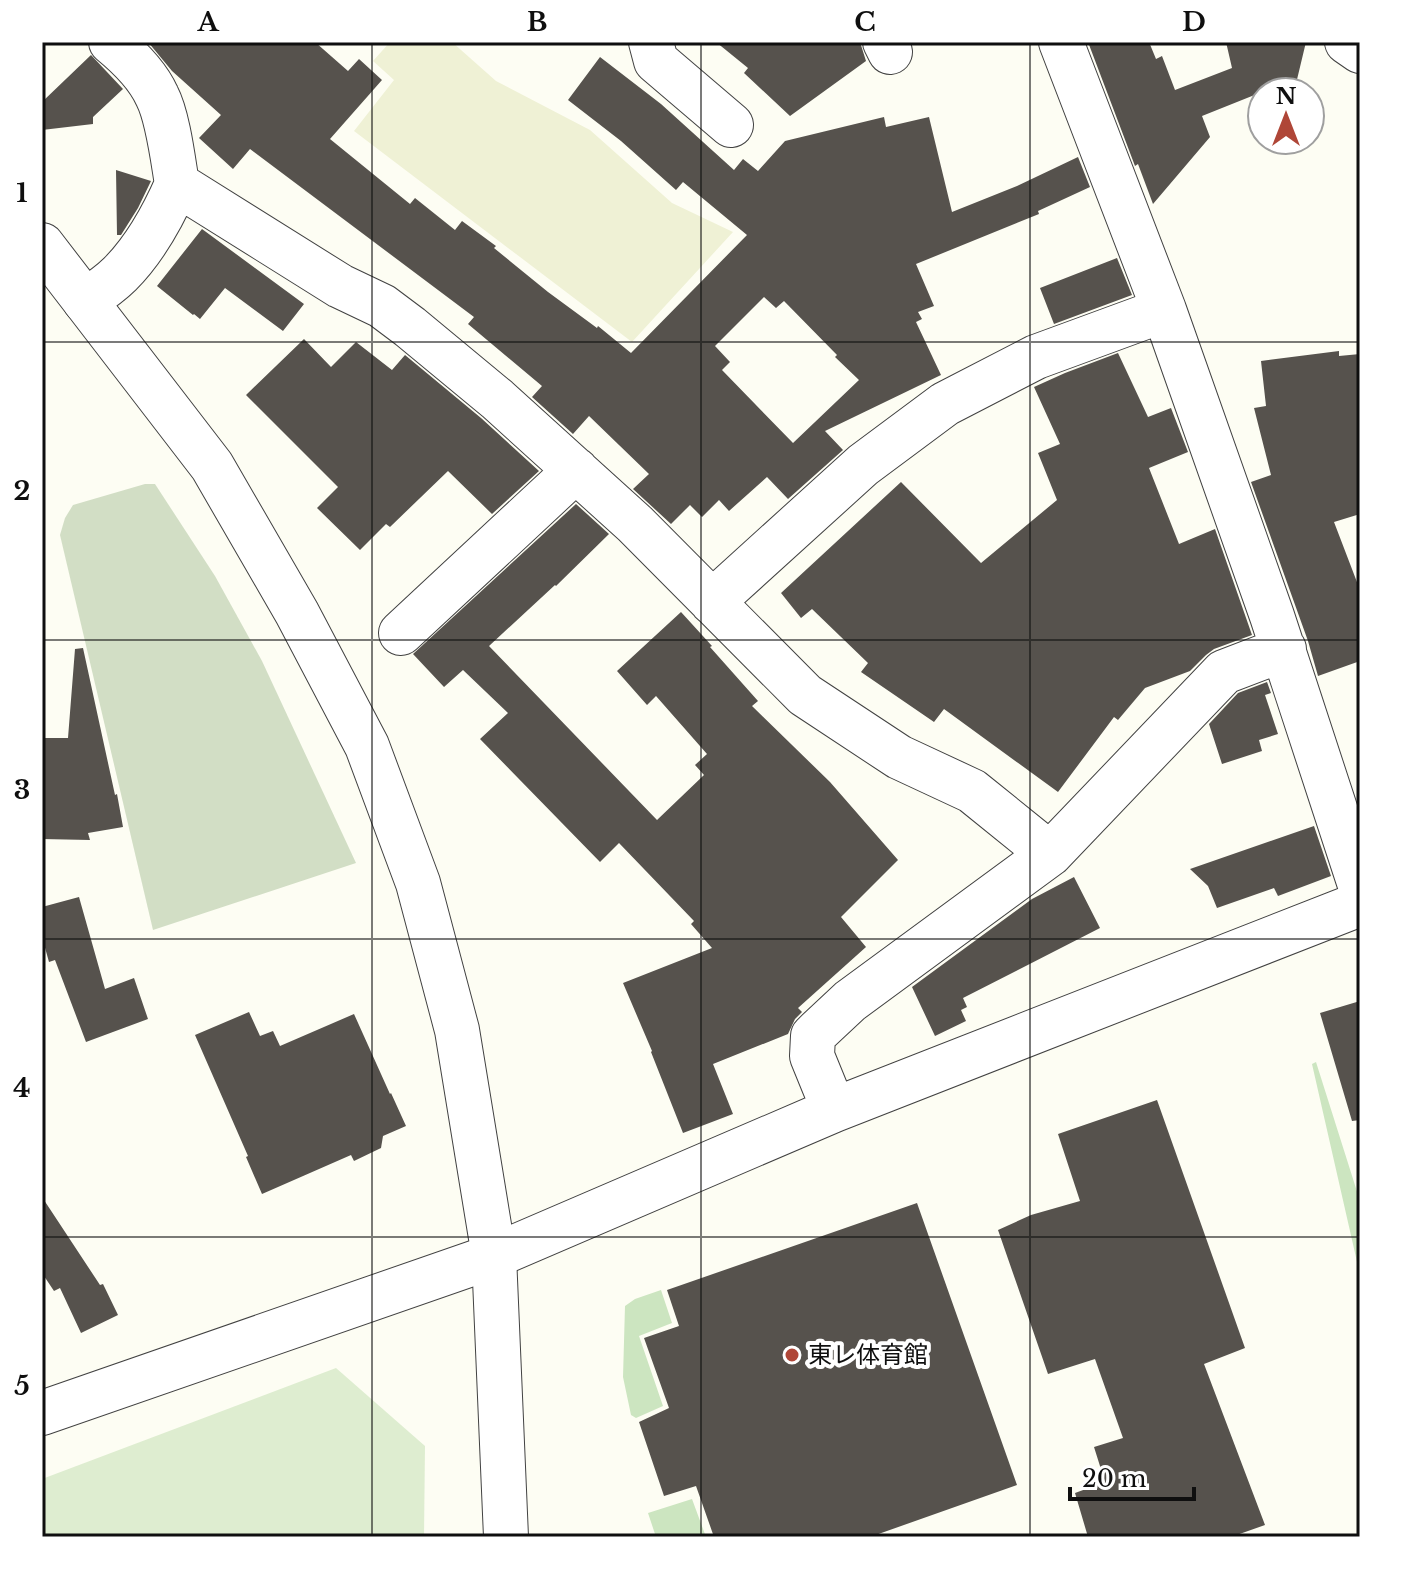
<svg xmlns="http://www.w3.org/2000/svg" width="1402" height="1579" font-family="'Libre Baskerville','Noto Sans JP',serif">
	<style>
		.farmland { fill: #eff1d5 }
		.green { fill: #cce5c0 }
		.cemetery { fill: #d2dec5 }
		.pitch { fill: #deedd0 }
		.building { fill: #56524d; fill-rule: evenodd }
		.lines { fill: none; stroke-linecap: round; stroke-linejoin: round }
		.minor-casing { stroke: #424242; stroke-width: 46 }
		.tertiary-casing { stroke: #424242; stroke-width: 46 }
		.minor { stroke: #fff; stroke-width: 44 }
		.tertiary { stroke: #fff; stroke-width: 44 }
		.grid { fill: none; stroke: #0f0f0f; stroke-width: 2; stroke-opacity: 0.55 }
		.poi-dot { fill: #af4637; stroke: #fff; stroke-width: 3 }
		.labels { text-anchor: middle; stroke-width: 8; stroke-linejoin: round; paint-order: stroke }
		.poi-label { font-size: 24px; fill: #0f0f0f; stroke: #fff; text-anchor: start }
		.neatline { fill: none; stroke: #0f0f0f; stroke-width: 3 }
		.grid-label { font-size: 26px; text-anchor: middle; font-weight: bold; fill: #0f0f0f }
	</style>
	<rect width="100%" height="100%" fill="#fdfdf3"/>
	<path class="farmland" d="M 390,42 L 452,42 L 496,81 L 590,130 L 672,203 L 733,232 L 632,342 L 354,131 L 394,80 L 373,61 Z"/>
	<path class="green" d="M 1316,1062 L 1360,1201 L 1360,1275 L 1312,1064 Z
		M 661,1290 L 672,1323 L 639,1336 L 663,1406 L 636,1418 L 631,1415 L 623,1377 L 625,1306 L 635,1299 Z
		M 692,1499 L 706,1537 L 656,1537 L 648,1513 Z"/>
	<path class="cemetery" d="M 145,484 L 155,484 L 215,576 L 262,661 L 356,863 L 153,930 L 60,535 L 65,518 L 73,505 Z"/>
	<path class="pitch" d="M 336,1368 L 425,1446 L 424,1537 L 42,1537 L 42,1479 Z"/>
	<path class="building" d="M 148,42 L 315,42 L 348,71 L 359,59 L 382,80 L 330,139 L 410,204 L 415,198 L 455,230 L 462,221 L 496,246 L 494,248 L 548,292 L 597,328 L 598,326 L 631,353 L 747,235 L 683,182 L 676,190 L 621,141 L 568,100 L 600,57 L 661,104 L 734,170 L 743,159 L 758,171 L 785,141 L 884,117 L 886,127 L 929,117 L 952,212 L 1017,186 L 1078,157 L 1090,187 L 1038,211 L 1039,214 L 916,264 L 934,306 L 918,312 L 922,319 L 916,322 L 941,375 L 825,431 L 843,450 L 788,499 L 767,477 L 729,511 L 719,500 L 702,517 L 690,505 L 671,524 L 633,489 L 649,474 L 589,416 L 573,434 L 532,397 L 542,386 L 468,324 L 474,317 L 250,149 L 233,169 L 199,138 L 221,115 L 172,71 ZM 764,297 L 776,308 L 784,301 L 837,355 L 835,357 L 859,380 L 793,443 L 722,370 L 730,362 L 715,346 Z
		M 716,42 L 860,42 L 866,61 L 790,116 L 744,73 L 748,68 Z
		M 1088,42 L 1149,42 L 1156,59 L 1162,56 L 1175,90 L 1232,68 L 1226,42 L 1306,42 L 1294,92 L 1262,92 L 1202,116 L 1210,137 L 1153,204 L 1138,164 L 1135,166 Z
		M 91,55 L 123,89 L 93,117 L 93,124 L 42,130 L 42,102 Z
		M 116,170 L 151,181 L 138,208 L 121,235 L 117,235 Z
		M 202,229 L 304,304 L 283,331 L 225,288 L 200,319 L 194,314 L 193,315 L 157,286 Z
		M 1117,258 L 1132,295 L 1054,324 L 1040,288 Z
		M 304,339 L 331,367 L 356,342 L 392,370 L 405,355 L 481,418 L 539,471 L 492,514 L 448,471 L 390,527 L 386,524 L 360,550 L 317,508 L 338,487 L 246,395 Z
		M 1339,351 L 1339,356 L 1360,354 L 1360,514 L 1334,522 L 1360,590 L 1360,661 L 1318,676 L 1308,641 L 1251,482 L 1271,475 L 1254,408 L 1266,406 L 1261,361 Z
		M 1118,353 L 1148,417 L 1171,408 L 1188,452 L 1149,468 L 1179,544 L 1215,529 L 1252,635 L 1214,649 L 1206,655 L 1190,671 L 1145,688 L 1118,720 L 1114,717 L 1058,792 L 944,709 L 934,722 L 861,672 L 868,663 L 812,609 L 801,618 L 781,593 L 901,482 L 981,563 L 1057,500 L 1038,453 L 1060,444 L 1034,387 L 1065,373 Z
		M 576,504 L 609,534 L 556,586 L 555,585 L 489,646 L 657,820 L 704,775 L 695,765 L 707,754 L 656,696 L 647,705 L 617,671 L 681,612 L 712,646 L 710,647 L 758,701 L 752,706 L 830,782 L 898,860 L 841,917 L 866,947 L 798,1008 L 802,1012 L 795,1019 L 788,1034 L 713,1064 L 733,1114 L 683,1133 L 651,1052 L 652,1051 L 623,983 L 712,948 L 691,924 L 694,921 L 619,843 L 600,862 L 480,739 L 508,713 L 463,670 L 444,687 L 413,654 Z
		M 83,648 L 115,795 L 117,794 L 123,827 L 88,833 L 90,840 L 42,839 L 42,738 L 68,738 L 75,649 Z
		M 1267,682 L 1271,693 L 1265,695 L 1278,734 L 1259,740 L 1262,751 L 1222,764 L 1209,724 L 1238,693 Z
		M 1314,826 L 1331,876 L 1278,896 L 1274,888 L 1217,908 L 1208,886 L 1190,869 Z
		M 1074,877 L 1100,928 L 963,998 L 967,1007 L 961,1010 L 966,1021 L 935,1036 L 912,987 L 1032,899 Z
		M 79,897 L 105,989 L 134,978 L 148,1019 L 86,1042 L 55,960 L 49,962 L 42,937 L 42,907 Z
		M 1360,1001 L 1360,1120 L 1352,1121 L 1320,1013 Z
		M 249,1012 L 260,1036 L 273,1031 L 280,1046 L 354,1014 L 390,1094 L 391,1093 L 406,1126 L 383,1136 L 381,1148 L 354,1161 L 351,1155 L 262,1194 L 246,1157 L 248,1156 L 195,1035 Z
		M 1157,1100 L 1245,1348 L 1204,1364 L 1265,1525 L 1231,1537 L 1088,1537 L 1075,1493 L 1105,1482 L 1094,1447 L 1123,1438 L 1095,1359 L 1048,1374 L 998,1230 L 1031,1215 L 1080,1201 L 1058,1134 Z
		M 42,1197 L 100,1285 L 103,1284 L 118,1315 L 81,1333 L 60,1288 L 54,1291 L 42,1273 Z
		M 917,1203 L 1017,1485 L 870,1537 L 714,1537 L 696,1486 L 664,1496 L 639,1422 L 669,1408 L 644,1338 L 679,1326 L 667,1290 Z"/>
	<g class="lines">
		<defs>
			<path id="minor" d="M 111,42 C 128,56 148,76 157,96 C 168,117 173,160 177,184 L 340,286 L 382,306 L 410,327 L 497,399 L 635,524 L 805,695 L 899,757 L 972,791 L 1050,854
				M 651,42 L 656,61 L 731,125
				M 885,42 L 890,52
				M 1061,42 L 1164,310 L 1272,616 L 1360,885
				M 1347,42 L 1360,51
				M 85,301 C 97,293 110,284 120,274 C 145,249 163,216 177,184
				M 712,602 L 863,465 L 945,404 L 1036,357 L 1164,310
				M 401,633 L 576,470
				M 834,1110 L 812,1056 L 813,1036 L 819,1030 L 850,1001 L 1050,854 L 1224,672 L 1284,649
				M 42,1413 L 494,1256 L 834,1110 L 1360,904"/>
			<path id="tertiary" d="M 42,245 L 212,466 L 297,613 L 367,746 L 418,883 L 457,1030 L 494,1256 L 506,1537"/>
		</defs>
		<use href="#minor" class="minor-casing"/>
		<use href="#tertiary" class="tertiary-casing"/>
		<use href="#minor" class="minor"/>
		<use href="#tertiary" class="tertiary"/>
	</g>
	<path class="grid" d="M 372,42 L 372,1537M 701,42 L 701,1537M 1030,42 L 1030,1537M 42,342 L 1360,342M 42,640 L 1360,640M 42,939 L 1360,939M 42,1237 L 1360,1237"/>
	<circle class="poi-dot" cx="792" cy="1355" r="8"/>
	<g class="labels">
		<g class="poi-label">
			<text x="808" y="1363">東レ体育館</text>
		</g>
	</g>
	<rect width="1402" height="1579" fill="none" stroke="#ffffff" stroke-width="88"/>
	<g transform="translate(1286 116)"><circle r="38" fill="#ffffff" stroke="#9f9f9f" stroke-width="2"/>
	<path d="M0-6L14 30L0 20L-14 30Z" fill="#af4637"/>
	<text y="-12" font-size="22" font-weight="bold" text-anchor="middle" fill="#0f0f0f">N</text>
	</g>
	<path d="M1070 1487v12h124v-12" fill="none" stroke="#0f0f0f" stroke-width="4"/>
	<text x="1082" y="1487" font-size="24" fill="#0f0f0f" stroke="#ffffff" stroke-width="6" paint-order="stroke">20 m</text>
	<rect x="44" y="44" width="1314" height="1491" class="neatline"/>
	<g class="grid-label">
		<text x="208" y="31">A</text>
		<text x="537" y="31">B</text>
		<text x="865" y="31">C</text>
		<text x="1194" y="31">D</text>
		<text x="22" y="202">1</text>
		<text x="22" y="500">2</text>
		<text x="22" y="799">3</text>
		<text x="22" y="1097">4</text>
		<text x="22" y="1395">5</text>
	</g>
</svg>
